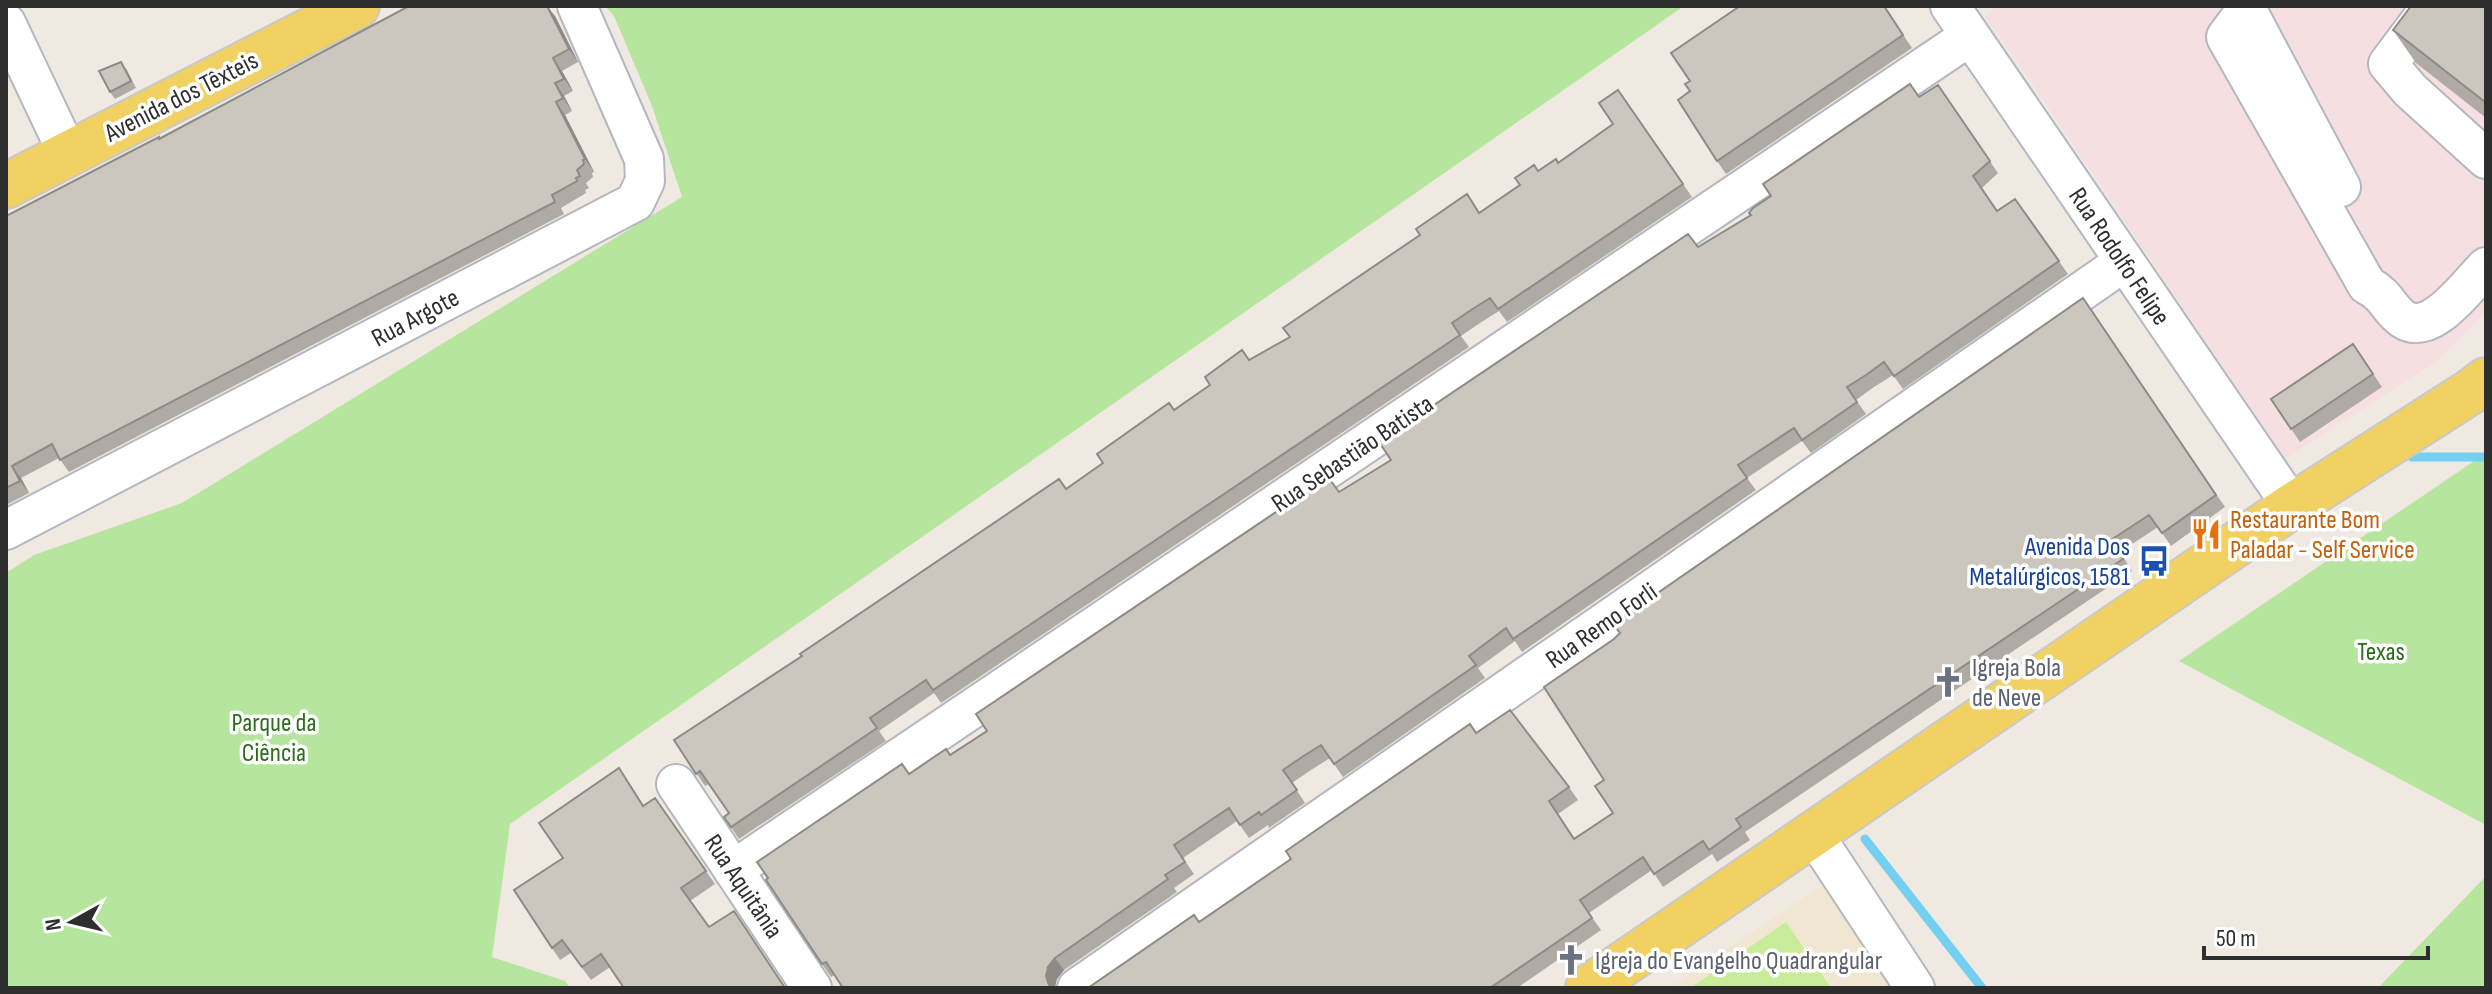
<svg xmlns="http://www.w3.org/2000/svg" width="2492" height="994" font-family="'Sofia Sans Condensed',sans-serif">
	<style>
		.education { fill: #f0e6d1 }
		.medical { fill: #f5dfe0 }
		.green { fill: #b6e59e }
		.pitch { fill: #c9ec9a }
		.lines { fill: none; stroke-linecap: round; stroke-linejoin: round }
		.stream { stroke: #75cff0; stroke-width: 9 }
		.minor-casing { stroke: #b4b7c1; stroke-width: 42 }
		.major-casing { stroke: #c9c9c9; stroke-width: 48 }
		.minor { stroke: #fff; stroke-width: 38 }
		.major { stroke: #f2d163; stroke-width: 44 }
		.wall { fill: #afaba4 }
		.shaded-wall { fill: #8e8b86 }
		.building { fill: #cbc7bf; stroke: #8e8b86; stroke-width: 2 }
		.labels { text-anchor: middle; stroke-width: 7; stroke-linejoin: round; paint-order: stroke }
		.street-label { font-size: 26px; fill: #2e2e2e; stroke: #fff }
		.food-label { font-size: 26px; fill: #c56008; stroke: #fff; text-anchor: start }
		.transit-label { font-size: 26px; fill: #164399; stroke: #fff; text-anchor: end }
		.park-label { font-size: 26px; fill: #2c6e1b; stroke: #fff }
		.worship-label { font-size: 26px; fill: #5b616d; stroke: #fff; text-anchor: start }
	</style>
	<rect width="100%" height="100%" fill="#efe9e1"/>
	<path class="education" d="M 1853,865 L 1935,988 L 1669,988 Z"/>
	<path class="medical" d="M 1996,6 L 2486,6 L 2486,313 L 2433,364 L 2285,459 L 2002,39 L 1985,18 Z"/>
	<path class="green" d="M 605,6 L 1684,6 L 510,824 L 492,957 L 565,981 L 570,988 L 6,988 L 6,573 L 34,555 L 182,503 L 682,197 L 652,106 L 614,16 Z
		M 2486,453 L 2486,825 L 2179,661 Z
		M 2486,876 L 2486,988 L 2378,988 Z"/>
	<path class="pitch" d="M 1786,922 L 1831,988 L 1690,988 Z"/>
	<g class="lines">
		<path class="stream" d="M 2412,457 L 2486,457
			M 1865,839 L 1982,988"/>
		<defs>
			<path id="minor" d="M 1950,6 L 2292,506
				M 2249,6 L 2226,37 L 2367,285 C 2388,296 2388,309 2403,319 C 2431,338 2468,285 2486,267
				M 2428,6 L 2421,20 L 2388,64 L 2410,90 L 2486,159
				M 2247,10 L 2341,187
				M 6,23 L 68,154
				M 6,530 L 635,202 L 645,181 L 644,159 L 577,6
				M 676,784 L 812,988
				M 1813,833 L 1915,988
				M 733,870 L 1970,36
				M 1077,988 L 2124,262"/>
			<path id="major" d="M 6,186 L 357,6
				M 1588,988 L 2292,506 L 2470,392 L 2486,380"/>
		</defs>
		<use href="#minor" class="minor-casing"/>
		<use href="#major" class="major-casing"/>
		<use href="#minor" class="minor"/>
		<use href="#major" class="major"/>
	</g>
	<path class="wall" d="M 1884,6 L 1912,48 L 1726,174 L 1717,161 Z
		M 2486,6 L 2486,118 L 2416,63 L 2393,30 Z
		M 555,16 L 578,62 L 562,71 L 573,91 L 564,96 L 572,111 L 565,115 L 594,172 L 592,173 L 593,177 L 586,183 L 589,188 L 585,190 L 586,193 L 561,208 L 564,214 L 69,472 L 59,458 L 21,478 L 29,493 L 6,505 L 6,216 Z
		M 126,68 L 136,88 L 115,99 L 110,92 Z
		M 1938,85 L 1998,173 L 1982,188 L 1997,211 L 2015,199 L 2068,274 L 1903,389 L 1893,375 L 1874,387 L 1856,400 L 1866,414 L 1811,453 L 1802,441 L 1747,478 L 1756,490 L 1522,652 L 1515,641 L 1478,668 L 1485,678 L 1343,777 L 1330,758 L 1311,770 L 1292,783 L 1305,803 L 1269,828 L 1268,825 L 1249,838 L 1237,821 L 1183,858 L 1194,874 L 1174,888 L 1177,892 L 1064,970 L 1057,979 L 835,975 L 831,977 L 822,964 L 909,774 L 950,755 L 1339,492 L 1391,460 L 1698,247 L 1751,215 Z
		M 1618,90 L 1692,197 L 1507,322 L 1499,311 L 1480,323 L 1461,336 L 1469,347 L 941,703 L 934,693 L 879,731 L 886,741 L 739,839 L 724,817 L 729,813 L 709,784 L 705,786 L 674,740 L 1066,489 L 1103,463 L 1174,410 L 1249,360 L 1290,337 L 1479,213 L 1538,171 L 1558,162 L 1613,124 Z
		M 2083,298 L 2225,507 L 2171,546 L 2158,527 L 2120,552 L 2132,571 L 1745,832 L 1750,840 L 1717,862 L 1712,854 L 1663,887 L 1652,870 L 1589,913 L 1601,930 L 1517,988 L 1088,988 L 1199,922 L 1476,733 L 1569,787 L 1578,800 L 1558,814 L 1574,838 L 1613,813 L 1604,780 L 1614,639 Z
		M 2353,344 L 2382,387 L 2300,442 L 2271,399 Z
		M 619,768 L 644,806 L 655,798 L 715,884 L 690,901 L 709,927 L 786,988 L 610,967 L 591,980 L 571,953 L 560,960 L 552,948 L 563,858 Z"/>
	<path class="shaded-wall" d="M 547,6 L 555,16 L 578,62 L 569,49 Z
		M 553,58 L 562,71 L 573,91 L 564,79 Z
		M 555,83 L 564,96 L 572,111 L 563,98 Z
		M 556,102 L 565,115 L 594,172 L 585,159 Z
		M 12,466 L 21,478 L 29,493 L 20,481 Z
		M 1055,958 L 1064,970 L 1057,979 L 1055,988 L 1050,988 L 1046,976 L 1048,967 Z"/>
	<path class="building" d="M 409,6 L 547,6 L 569,49 L 553,58 L 564,79 L 555,83 L 563,98 L 556,102 L 585,159 L 583,160 L 584,164 L 577,170 L 580,176 L 576,178 L 577,181 L 552,195 L 555,202 L 60,460 L 52,444 L 12,466 L 20,481 L 6,488 L 6,216 L 159,137 L 159,139 Z
		M 1740,6 L 1884,6 L 1903,35 L 1717,161 L 1678,100 L 1690,91 L 1685,84 L 1690,81 L 1671,53 Z
		M 2411,6 L 2486,6 L 2485,102 L 2393,30 Z
		M 121,62 L 131,81 L 110,92 L 99,71 Z
		M 1910,84 L 1919,97 L 1938,85 L 1990,161 L 1973,176 L 1997,211 L 2015,199 L 2059,261 L 1894,376 L 1884,362 L 1866,375 L 1847,387 L 1857,402 L 1802,440 L 1794,428 L 1738,465 L 1747,478 L 1513,639 L 1506,628 L 1469,656 L 1476,665 L 1334,764 L 1321,745 L 1302,757 L 1283,770 L 1297,790 L 1261,815 L 1259,812 L 1240,825 L 1229,808 L 1174,845 L 1185,862 L 1165,875 L 1168,879 L 1055,958 L 1048,967 L 1046,976 L 1050,988 L 843,988 L 826,962 L 822,964 L 766,880 L 768,878 L 757,862 L 902,764 L 909,774 L 946,749 L 950,755 L 987,731 L 976,714 L 1328,477 L 1339,492 L 1391,460 L 1379,442 L 1688,234 L 1698,247 L 1751,215 L 1749,213 L 1753,208 L 1771,196 L 1763,184 Z
		M 1618,90 L 1683,184 L 1498,309 L 1490,298 L 1471,310 L 1452,323 L 1460,335 L 933,690 L 926,680 L 870,718 L 877,728 L 731,827 L 724,817 L 729,813 L 700,771 L 696,774 L 674,740 L 802,656 L 800,654 L 1059,479 L 1066,489 L 1103,463 L 1097,454 L 1169,403 L 1174,410 L 1210,385 L 1205,377 L 1242,350 L 1249,360 L 1290,337 L 1283,328 L 1420,235 L 1416,229 L 1467,194 L 1479,213 L 1520,185 L 1515,178 L 1534,165 L 1538,171 L 1556,159 L 1558,163 L 1613,124 L 1599,103 Z
		M 2083,298 L 2216,495 L 2162,533 L 2149,515 L 2111,540 L 2123,559 L 1736,819 L 1741,827 L 1709,850 L 1703,841 L 1654,874 L 1643,857 L 1580,900 L 1592,918 L 1490,988 L 1088,988 L 1194,915 L 1199,922 L 1291,859 L 1286,851 L 1470,724 L 1476,733 L 1510,710 L 1569,787 L 1549,801 L 1574,839 L 1613,813 L 1595,786 L 1604,780 L 1544,687 L 1614,639 L 1620,633 L 1613,624 Z
		M 2353,344 L 2373,374 L 2291,429 L 2271,399 Z
		M 619,768 L 643,806 L 655,798 L 706,871 L 681,888 L 709,927 L 734,911 L 785,988 L 624,988 L 601,954 L 582,967 L 562,940 L 552,948 L 514,890 L 563,858 L 539,823 Z"/>
	<defs>
		<symbol id="restaurant-bare" viewBox="-9 -9 18 18"><path d="M-5-6h1v4h1v-4h1v4h1v-4h1v5L-1.5 .5V6h-2V.5L-5-1ZM5-6V6H3V1.5H1.5Q1.5-4 5-6Z" fill="#e8710a" stroke="#fff" stroke-width="2.5" paint-order="stroke"/></symbol>
		<symbol id="bus-bare" viewBox="-9 -9 18 18"><path d="M-5-6H5V4H4V6H2V4H-2V6H-4V4H-5ZM-3.5-4V0h7V-4ZM-3.5 1.2v1.5H-2V1.2ZM2 1.2v1.5H3.5V1.2Z" fill="#1a4fb4" stroke="#fff" stroke-width="2.5" paint-order="stroke"/></symbol>
		<symbol id="church-bare" viewBox="-9 -9 18 18"><path d="M-1.2-6h2.4v3.5h3.3v2.4h-3.3V6h-2.4V-.1h-3.3v-2.4h3.3Z" fill="#6b7280" stroke="#fff" stroke-width="2.5" paint-order="stroke"/></symbol>
	</defs>
	<g fill-rule="evenodd">
		<use href="#restaurant-bare" x="2184" y="512" width="44" height="44"/>
		<use href="#bus-bare" x="2132" y="539" width="44" height="44"/>
		<use href="#church-bare" x="1926" y="660" width="44" height="44"/>
		<use href="#church-bare" x="1549" y="938" width="44" height="44"/>
	</g>
	<g class="labels">
		<g class="street-label">
			<text transform="translate(181 96) rotate(-27)" y="9">Avenida dos Têxteis</text>
			<text transform="translate(2120 256) rotate(56)" y="9">Rua Rodolfo Felipe</text>
			<text transform="translate(415 317) rotate(-28)" y="9">Rua Argote</text>
			<text transform="translate(1352 453) rotate(-34)" y="9">Rua Sebastião Batista</text>
			<text transform="translate(1601 625) rotate(-35)" y="9">Rua Remo Forli</text>
			<text transform="translate(744 886) rotate(56)" y="9">Rua Aquitânia</text>
		</g>
		<g class="food-label">
			<text x="2230" y="528">Restaurante Bom<tspan x="2230" dy="30">Paladar - Self Service</tspan></text>
		</g>
		<g class="transit-label">
			<text x="2130" y="555">Avenida Dos<tspan x="2130" dy="30">Metalúrgicos, 1581</tspan></text>
		</g>
		<g class="park-label">
			<text x="2381" y="660">Texas</text>
			<text x="274" y="731">Parque da<tspan x="274" dy="30">Ciência</tspan></text>
		</g>
		<g class="worship-label">
			<text x="1972" y="676">Igreja Bola<tspan x="1972" dy="30">de Neve</tspan></text>
			<text x="1595" y="969">Igreja do Evangelho Quadrangular</text>
		</g>
	</g>
	<rect width="2492" height="994" fill="none" stroke="#2e2e2e" stroke-width="16"/>
	<g transform="translate(72 922) rotate(262)" stroke="#ffffff" stroke-width="6" paint-order="stroke">
	<path d="M0-6L14 30L0 20L-14 30Z" fill="#2e2e2e"/>
	<text y="-12" font-size="22" font-weight="bold" text-anchor="middle" fill="#2e2e2e">N</text>
	</g>
	<path d="M2204 946v12h224v-12" fill="none" stroke="#2e2e2e" stroke-width="4"/>
	<text x="2216" y="946" font-size="24" fill="#2e2e2e" stroke="#ffffff" stroke-width="6" paint-order="stroke">50 m</text>
</svg>
